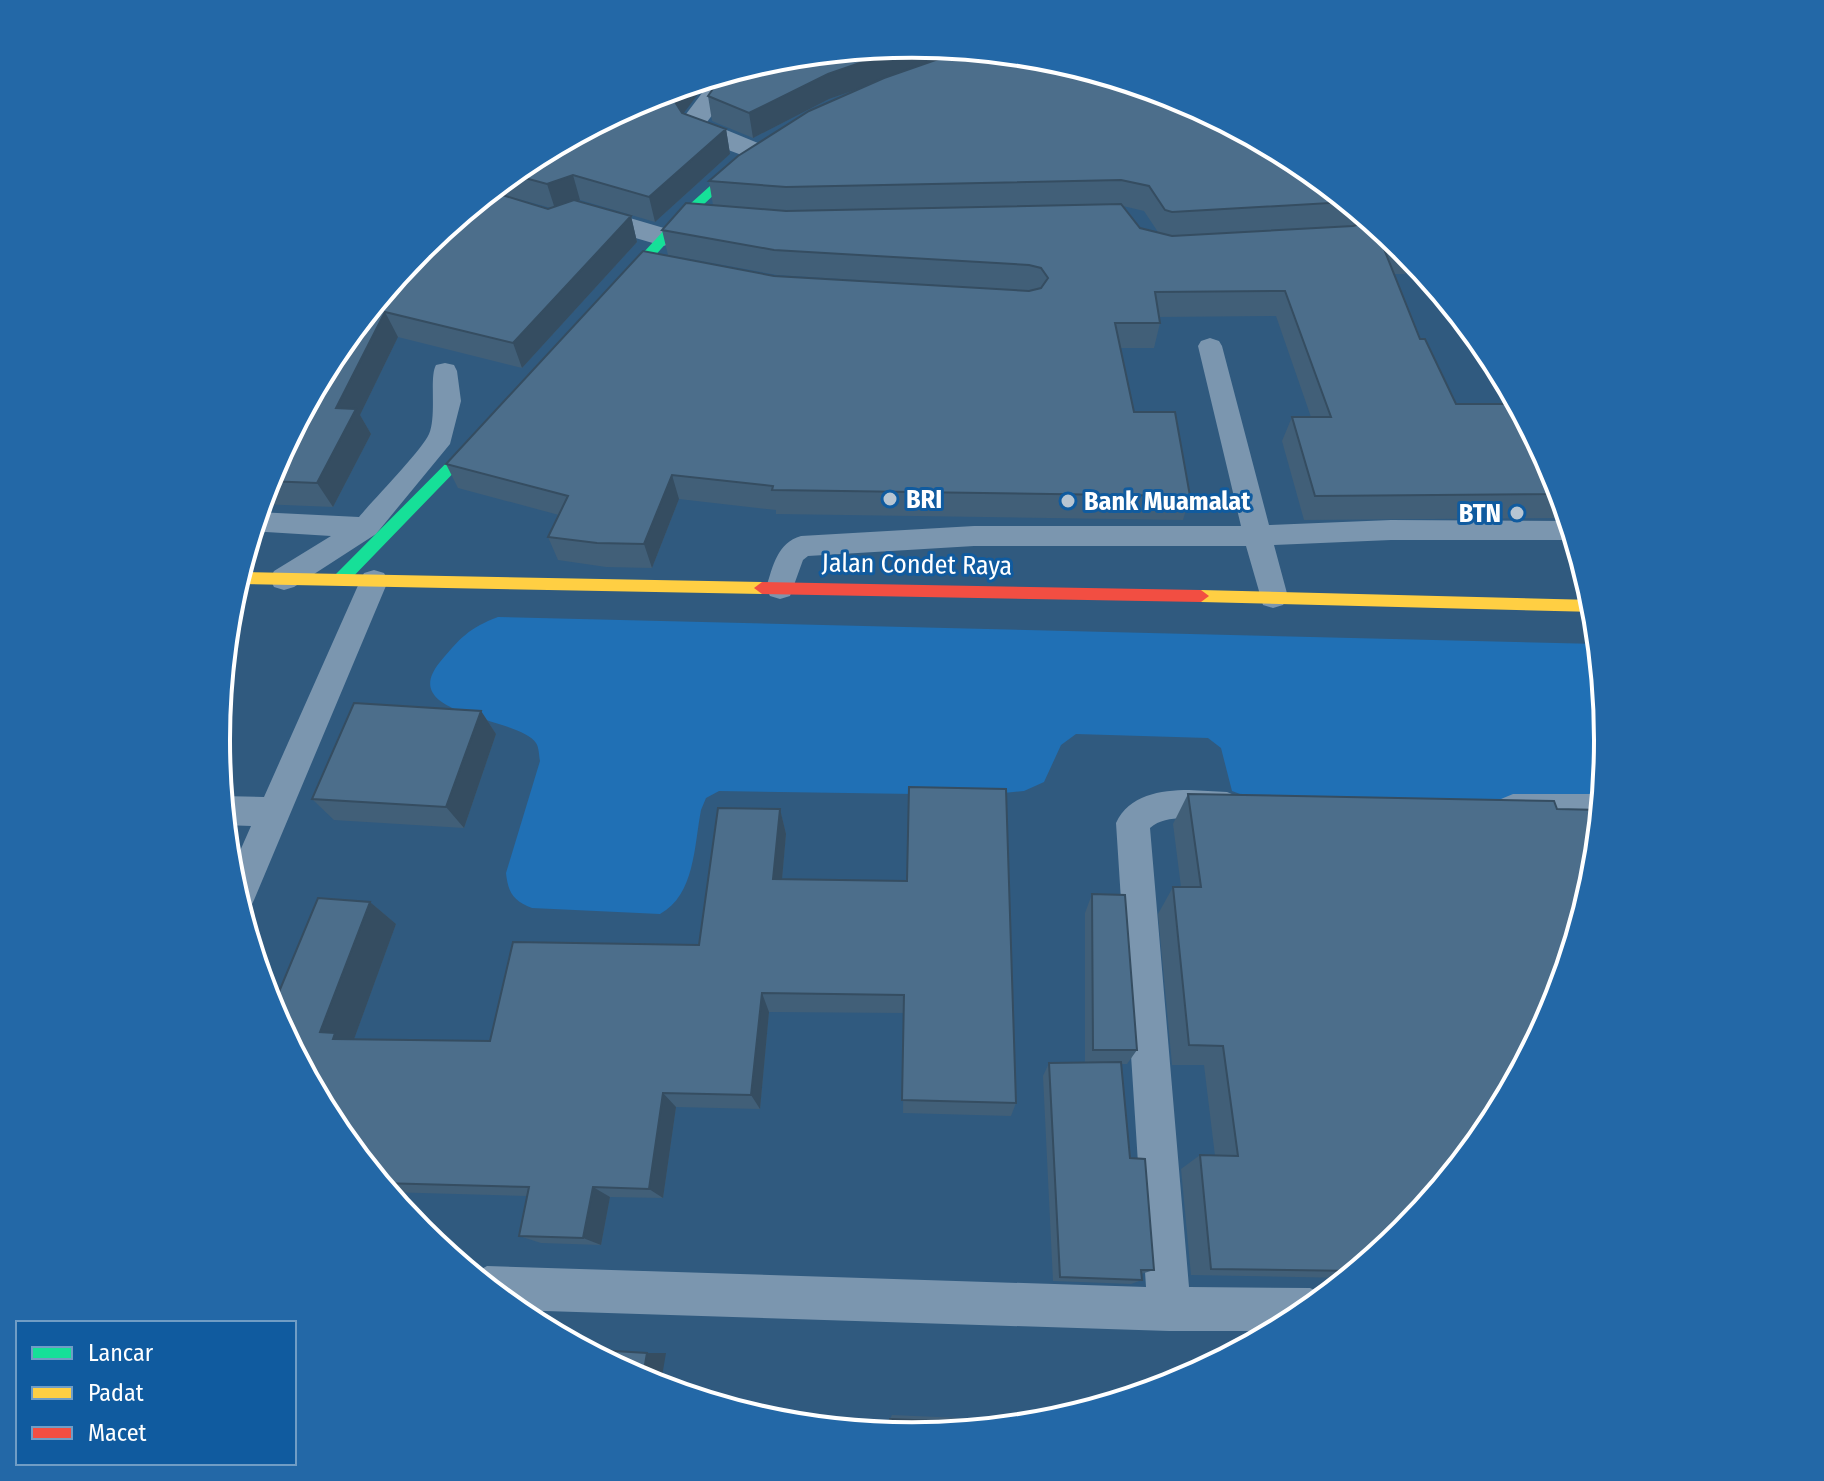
<svg xmlns="http://www.w3.org/2000/svg" width="1824" height="1481" font-family="'Fira Sans Condensed',sans-serif">
	<style>
		.green { fill: #2070b5 }
		.lines { fill: none; stroke-linecap: round; stroke-linejoin: round }
		.lane { fill: #7b96af; fill-rule: evenodd }
		.street { fill: #7b96af; fill-rule: evenodd }
		.fast { fill: #16e098; fill-rule: evenodd }
		.slow { fill: #ffcf43; fill-rule: evenodd }
		.jam { fill: #f24e42; fill-rule: evenodd }
		.wall { fill: #415f78; fill-rule: evenodd }
		.shaded-wall { fill: #354d61 }
		.building { fill: #4c6e8b; stroke: #354d61; stroke-width: 2 }
		.poi-dot { fill: #b7c5d2; stroke: #105b9f; stroke-width: 3 }
		.labels { text-anchor: middle; stroke-width: 6; stroke-linejoin: round; paint-order: stroke }
		.poi-label { font-size: 26px; font-weight: bold; fill: #fff; stroke: #105b9f; text-anchor: start }
		.street-label { font-size: 26px; fill: #fff; stroke: #105b9f }
		.rim { fill: none; stroke: #fff; stroke-width: 4 }
	</style>
	<rect width="100%" height="100%" fill="#305a7f"/>
	<path class="green" d="M 498,617 L 1599,644 L 1608,741 L 1602,807 L 1251,798 L 1232,791 L 1221,748 L 1208,738 L 1076,734 L 1061,745 L 1044,782 L 1024,791 L 984,795 L 719,791 L 706,798 L 701,810 C 694,846 695,895 660,914 L 532,908 C 514,901 508,893 506,873 L 540,761 C 539,756 539,747 536,743 C 518,716 395,717 440,662 C 460,638 469,628 498,617 Z"/>
	<g class="lines">
		<path class="lane" d="M 1416,261 L 1426,274 L 1408,273 L 1405,268 Z
			M 1210,338 L 1219,341 L 1222,346 L 1269,525 L 1391,520 L 1570,521 L 1576,540 L 1391,540 L 1274,545 L 1288,597 L 1283,605 L 1273,608 L 1263,605 L 1246,546 L 974,546 L 808,556 L 803,560 L 790,596 L 780,599 L 770,596 L 766,588 C 773,566 777,543 801,536 L 974,526 L 1241,526 L 1198,346 L 1201,341 Z
			M 445,363 L 454,365 L 457,371 L 461,401 L 450,444 L 376,534 L 294,587 L 284,590 L 274,587 L 270,579 L 274,571 L 331,536 L 251,531 L 257,512 L 359,517 C 373,500 422,450 429,434 C 437,415 429,377 436,365 Z
			M 374,570 L 384,573 L 388,581 L 254,900 L 248,912 L 241,915 L 229,876 L 251,826 L 224,825 L 221,796 L 264,797 L 360,581 L 364,573 Z
			M 1189,790 L 1227,792 L 1239,797 L 1244,807 L 1239,817 C 1211,827 1174,808 1150,828 L 1189,1287 L 1310,1288 L 1325,1295 L 1326,1297 L 1299,1320 L 1277,1331 L 1169,1331 L 514,1310 L 471,1275 L 487,1266 L 1146,1287 L 1116,823 C 1129,795 1160,790 1189,790 Z
			M 1513,794 L 1602,794 L 1600,824 L 1513,824 L 1501,819 L 1496,809 L 1501,799 Z"/>
		<path class="street" d="M 744,67 L 746,70 L 707,122 L 765,146 L 769,152 L 765,158 L 755,160 L 688,135 L 680,122 L 715,76 Z
			M 575,205 L 596,208 L 674,231 L 678,237 L 674,243 L 663,246 L 584,223 L 565,220 L 560,214 L 565,208 Z"/>
		<path class="fast" d="M 750,150 L 760,152 L 688,219 L 616,299 L 606,299 L 606,293 L 680,213 Z
			M 491,421 L 498,426 L 496,429 L 346,584 L 334,584 L 332,580 L 334,576 L 486,423 Z"/>
		<path class="slow" d="M 239,572 L 762,582 L 770,588 L 762,594 L 237,584 Z
			M 1201,590 L 1594,600 L 1596,612 L 1201,602 L 1193,596 Z"/>
		<path class="jam" d="M 762,582 L 1201,590 L 1209,596 L 1201,602 L 762,594 L 754,588 Z"/>
	</g>
	<path class="wall" d="M 724,73 L 1139,90 L 1124,81 L 1179,97 L 1299,162 L 1405,248 L 1413,258 L 1405,274 L 1394,274 L 1420,339 L 1456,404 L 1556,474 L 1569,518 L 1304,520 L 1282,441 L 1292,417 L 1311,417 L 1276,316 L 1159,317 L 1160,323 L 1154,348 L 1121,348 L 1134,412 L 1190,496 L 1183,520 L 776,514 L 776,510 L 679,499 L 652,568 L 606,567 L 558,560 L 548,537 L 559,515 L 458,488 L 446,464 L 774,276 L 1029,291 L 777,275 L 668,255 L 662,230 L 713,205 L 709,181 L 869,85 L 829,99 L 753,138 L 712,121 L 708,96 ZM 1123,206 L 1144,211 L 1158,232 L 1140,228 Z
		M 711,77 L 683,113 L 726,129 L 730,154 L 655,222 L 580,200 L 577,201 L 631,216 L 637,242 L 522,368 L 398,337 L 360,415 L 371,434 L 333,507 L 260,504 L 269,474 L 420,248 L 551,208 L 489,191 L 525,161 L 646,97 Z
		M 481,711 L 496,734 L 464,828 L 334,820 L 312,799 Z
		M 1188,794 L 1404,1233 L 1350,1278 L 1191,1275 L 1181,1169 L 1200,1155 L 1215,1156 L 1204,1065 L 1172,1065 L 1158,914 L 1173,887 L 1181,887 L 1173,824 Z
		M 780,809 L 786,834 L 782,879 L 907,881 L 1016,1103 L 1011,1116 L 903,1113 L 904,1013 L 769,1012 L 760,1109 L 676,1107 L 663,1198 L 610,1197 L 601,1245 L 541,1243 L 519,1236 L 527,1196 L 386,1192 L 333,1127 L 370,902 L 396,924 L 354,1039 L 490,1041 L 699,945 Z
		M 1092,894 L 1137,1050 L 1127,1064 L 1121,1064 L 1130,1158 L 1154,1270 L 1141,1274 L 1142,1280 L 1131,1284 L 1053,1281 L 1043,1076 L 1049,1063 L 1085,1063 L 1085,913 Z
		M 892,1415 L 1052,1422 L 912,1437 L 890,1419 Z"/>
	<path class="shaded-wall" d="M 915,44 L 970,50 L 829,99 L 753,138 L 749,113 L 828,74 Z
		M 711,77 L 677,122 L 672,97 L 681,86 Z
		M 726,129 L 730,154 L 655,222 L 649,197 Z
		M 573,175 L 580,200 L 555,209 L 547,184 Z
		M 631,216 L 637,242 L 522,368 L 513,343 Z
		M 385,312 L 398,337 L 360,415 L 371,434 L 333,507 L 317,483 L 336,408 Z
		M 672,475 L 679,499 L 652,568 L 644,544 Z
		M 481,711 L 496,734 L 464,828 L 446,807 Z
		M 780,809 L 786,834 L 780,902 L 773,879 Z
		M 370,902 L 396,924 L 353,1042 L 363,1055 L 320,1032 Z
		M 762,993 L 769,1012 L 760,1109 L 751,1095 Z
		M 663,1093 L 676,1107 L 663,1198 L 649,1189 Z
		M 593,1187 L 610,1197 L 601,1245 L 583,1238 Z
		M 647,1353 L 666,1353 L 660,1388 L 642,1382 Z"/>
	<path class="building" d="M 912,44 L 915,44 L 828,74 L 749,113 L 708,96 L 724,73 L 777,57 Z
		M 967,49 L 1048,57 L 1117,78 L 1134,89 L 1144,91 L 1154,90 L 1179,97 L 1299,162 L 1348,202 L 1172,212 L 1165,210 L 1149,186 L 1121,180 L 786,187 L 709,181 L 738,156 L 809,111 L 884,78 Z
		M 681,86 L 672,97 L 682,113 L 726,129 L 649,197 L 573,175 L 547,184 L 510,174 L 525,161 L 646,97 Z
		M 489,191 L 548,209 L 574,200 L 631,216 L 513,343 L 385,312 L 336,408 L 356,409 L 317,483 L 267,481 L 269,474 L 333,353 L 420,248 Z
		M 686,203 L 786,211 L 1121,204 L 1140,228 L 1172,236 L 1353,226 L 1365,223 L 1368,218 L 1405,249 L 1384,249 L 1420,339 L 1425,339 L 1456,404 L 1518,404 L 1556,474 L 1562,494 L 1315,496 L 1292,417 L 1331,417 L 1285,291 L 1155,292 L 1160,323 L 1115,323 L 1134,412 L 1175,412 L 1190,496 L 772,490 L 773,486 L 672,475 L 644,544 L 597,543 L 548,537 L 568,496 L 446,464 L 643,251 L 774,276 L 1029,291 L 1041,288 L 1048,278 L 1041,268 L 1029,265 L 774,250 L 662,230 Z
		M 354,703 L 481,711 L 446,807 L 312,799 Z
		M 909,787 L 1006,789 L 1016,1103 L 902,1100 L 904,995 L 762,993 L 751,1095 L 663,1093 L 649,1189 L 593,1187 L 583,1238 L 519,1236 L 529,1187 L 379,1183 L 333,1127 L 271,1011 L 318,898 L 370,902 L 320,1032 L 335,1033 L 333,1039 L 490,1041 L 513,942 L 699,945 L 718,808 L 780,809 L 773,879 L 907,881 Z
		M 1188,794 L 1554,801 L 1557,809 L 1602,810 L 1595,877 L 1555,1007 L 1491,1128 L 1404,1233 L 1358,1271 L 1211,1269 L 1200,1155 L 1238,1156 L 1223,1046 L 1189,1045 L 1173,887 L 1201,887 Z
		M 1092,894 L 1125,895 L 1137,1050 L 1093,1050 Z
		M 1121,1062 L 1130,1158 L 1145,1159 L 1154,1270 L 1141,1270 L 1142,1280 L 1060,1277 L 1049,1063 Z
		M 581,1349 L 647,1353 L 642,1382 Z
		M 890,1419 L 1029,1425 L 912,1437 L 889,1435 Z"/>
	<g class="poi-dot">
		<circle cx="890" cy="499" r="8"/>
		<circle cx="1068" cy="501" r="8"/>
		<circle cx="1517" cy="513" r="8"/>
	</g>
	<g class="labels">
		<g class="poi-label">
			<text x="906" y="508">BRI</text>
			<text x="1084" y="510">Bank Muamalat</text>
			<text x="1501" y="522" text-anchor="end">BTN</text>
		</g>
		<g class="street-label">
			<text transform="translate(917 564) rotate(1)" y="9">Jalan Condet Raya</text>
		</g>
	</g>
	<path d="M0 0H1824V1481H0ZM230 740a682 682 0 1 1 1364 0a682 682 0 1 1-1364 0Z" fill="#2368a7" fill-rule="evenodd"/>
	<path class="rim" d="M230 740a682 682 0 1 1 1364 0a682 682 0 1 1-1364 0Z"/>
	<rect x="16" y="1321" width="280" height="144" fill="#105b9f" stroke="#709dc5" stroke-width="2"/>
	<rect x="32" y="1347" width="40" height="12" fill="#16e098" stroke="#709dc5" stroke-width="2"/>
	<text x="88" y="1361" font-size="24" fill="#ffffff">Lancar</text>
	<rect x="32" y="1387" width="40" height="12" fill="#ffcf43" stroke="#709dc5" stroke-width="2"/>
	<text x="88" y="1401" font-size="24" fill="#ffffff">Padat</text>
	<rect x="32" y="1427" width="40" height="12" fill="#f24e42" stroke="#709dc5" stroke-width="2"/>
	<text x="88" y="1441" font-size="24" fill="#ffffff">Macet</text>
</svg>
